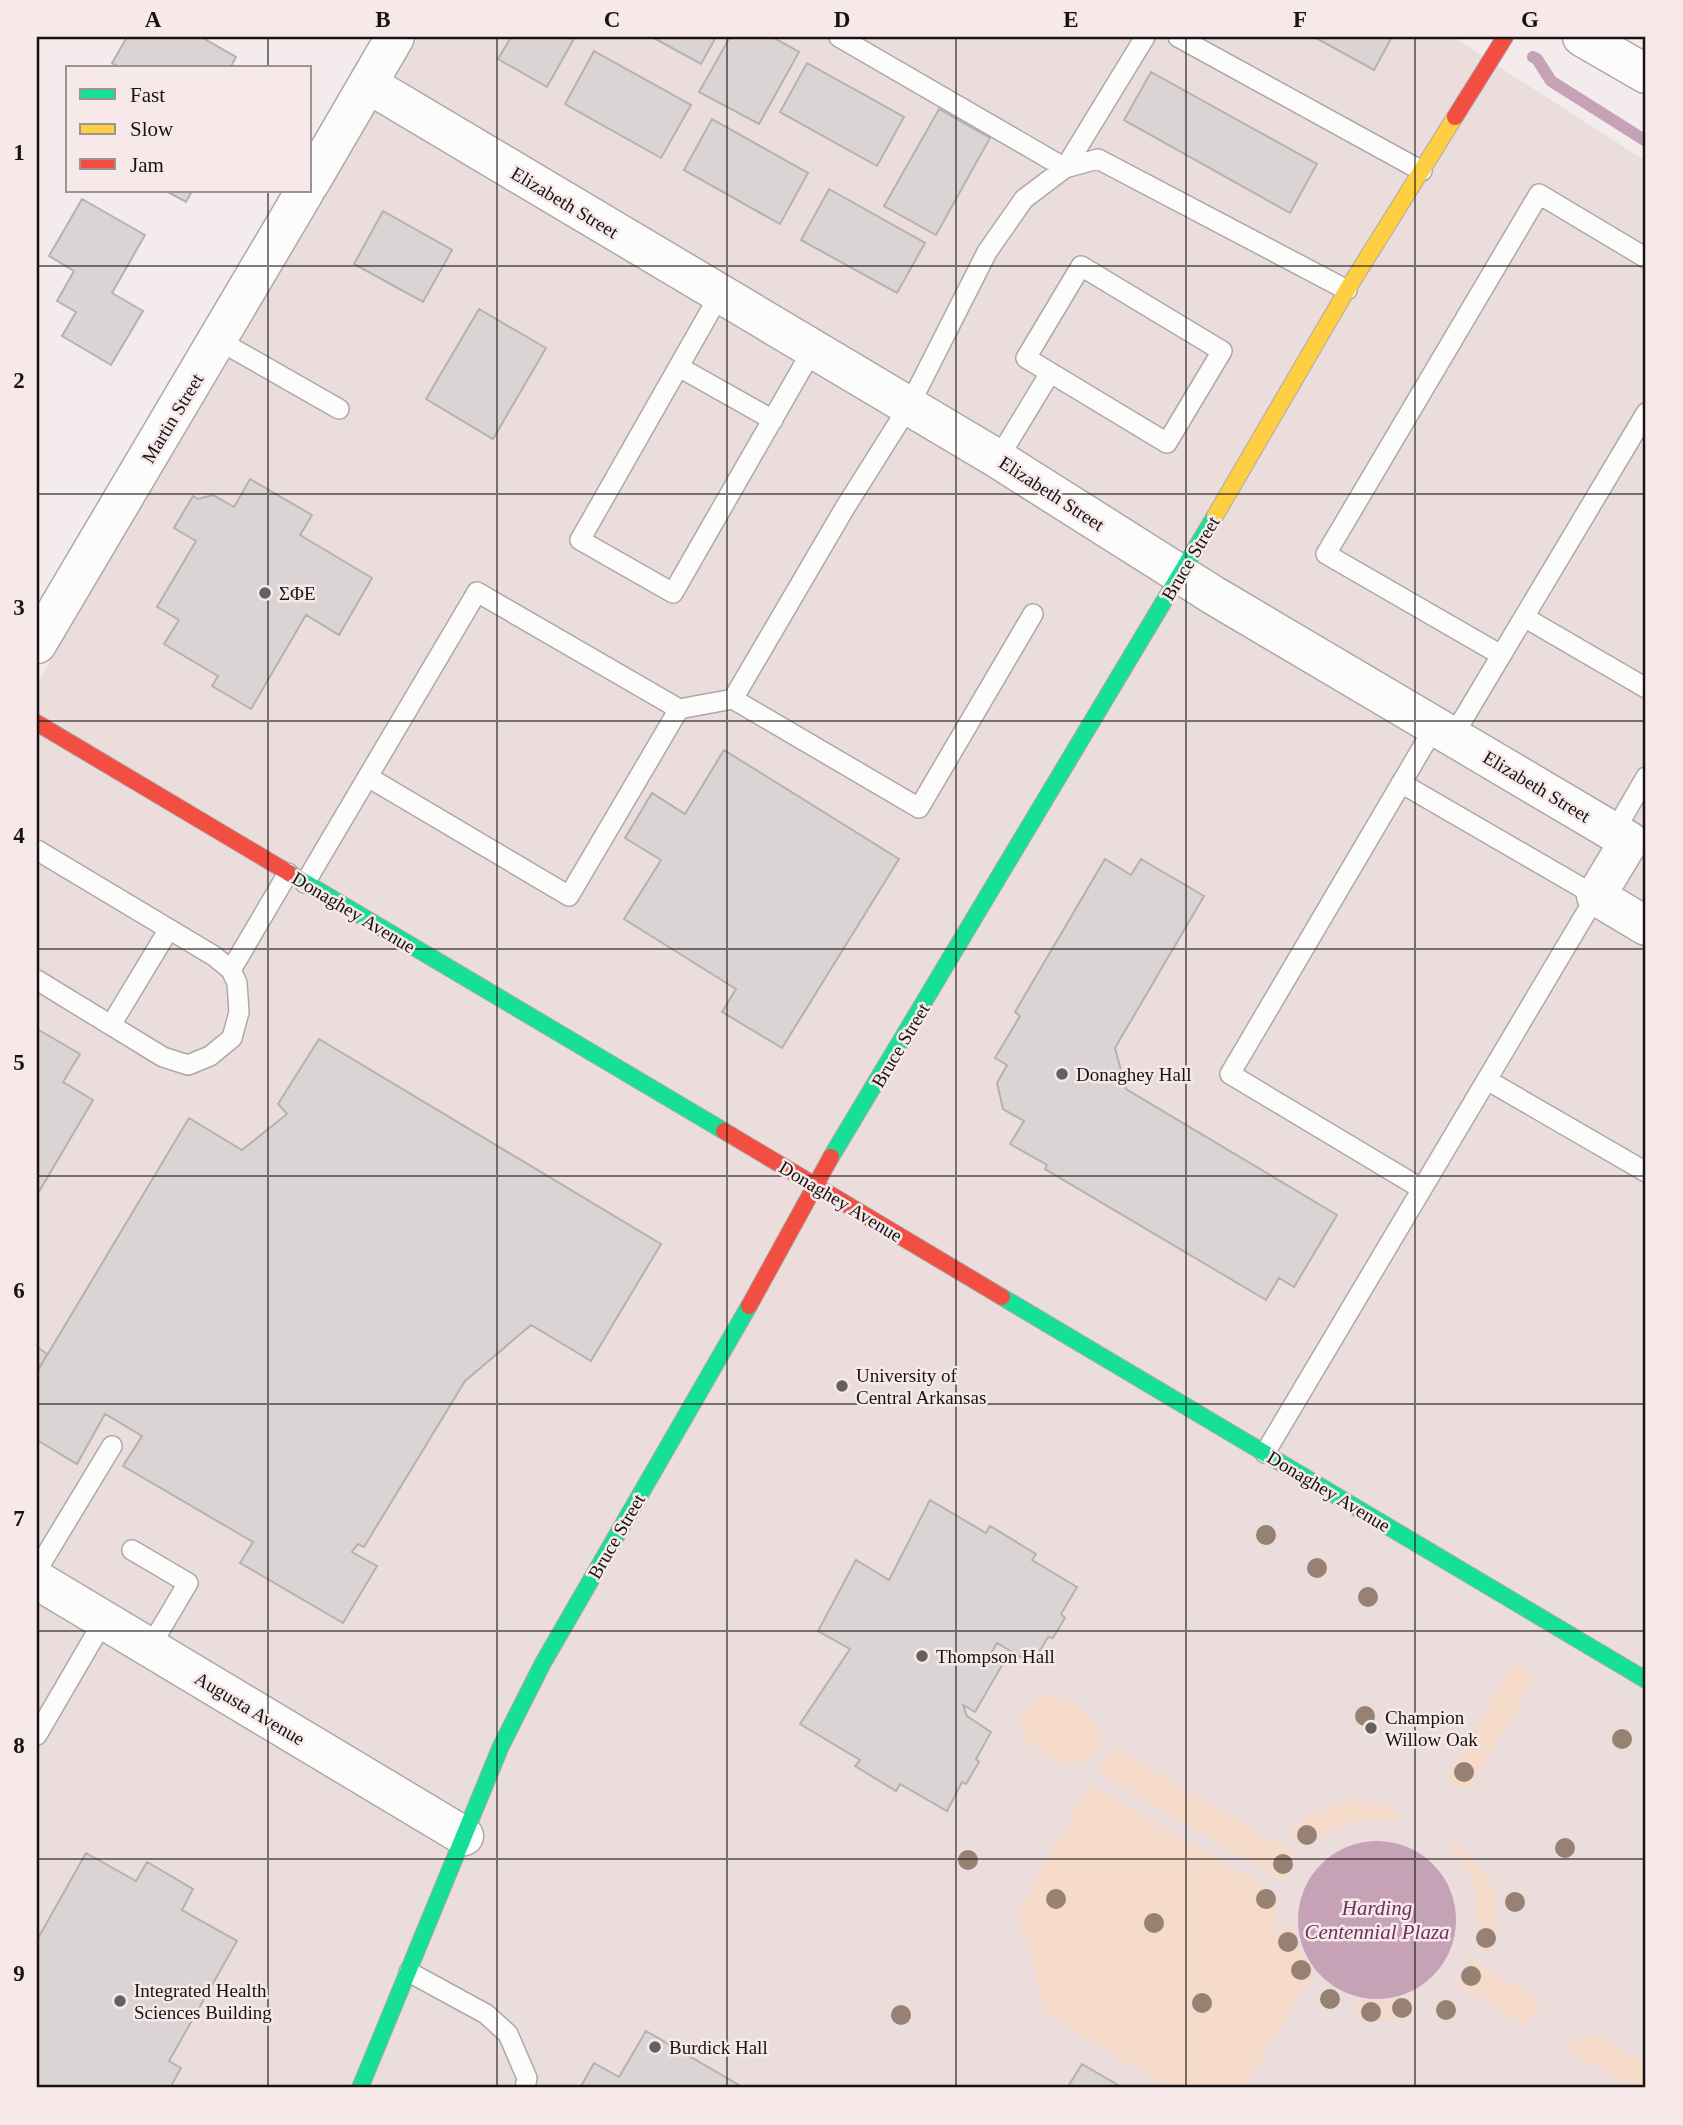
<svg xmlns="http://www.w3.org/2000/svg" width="1683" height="2125" font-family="'Times New Roman',serif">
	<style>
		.built { fill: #ecdddd }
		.green { fill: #f7dbca }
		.water { fill: #c6a2b6 }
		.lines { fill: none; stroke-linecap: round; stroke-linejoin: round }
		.stream { stroke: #c6a2b6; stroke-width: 12 }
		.building { fill: #dad4d5; stroke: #b6b1b1; stroke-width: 2 }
		.lane-casing { stroke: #aea8a8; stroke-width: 22 }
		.street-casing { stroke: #aea8a8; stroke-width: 41 }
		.fast-casing { stroke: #aea8a8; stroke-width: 18 }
		.slow-casing { stroke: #aea8a8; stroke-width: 18 }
		.jam-casing { stroke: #aea8a8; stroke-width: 18 }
		.lane { stroke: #fdfcfc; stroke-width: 19 }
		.street { stroke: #fdfcfc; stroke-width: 38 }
		.fast { stroke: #16e098; stroke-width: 16 }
		.slow { stroke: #ffcf43; stroke-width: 16 }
		.jam { stroke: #f24e42; stroke-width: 16 }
		.tree { fill: #968172 }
		.grid { fill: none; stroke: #181313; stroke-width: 2; stroke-opacity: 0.55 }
		.poi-dot { fill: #655f5f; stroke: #f7e9e9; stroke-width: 2.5 }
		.labels { text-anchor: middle; stroke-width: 5; stroke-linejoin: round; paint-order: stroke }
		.street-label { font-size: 19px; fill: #181313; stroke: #f7e9e9 }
		.poi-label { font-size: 19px; fill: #181313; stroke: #f7e9e9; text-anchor: start }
		.water-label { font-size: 21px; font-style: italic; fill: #70325a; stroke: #f7e9e9 }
		.neatline { fill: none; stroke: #181313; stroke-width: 2.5 }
		.grid-label { font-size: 23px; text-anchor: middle; font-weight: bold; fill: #181313 }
	</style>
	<rect width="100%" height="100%" fill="#f4ecec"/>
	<path class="built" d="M 419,37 L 1454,37 L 1504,70 L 1646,161 L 1646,2088 L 37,2088 L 37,683 Z"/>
	<path class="green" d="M 1513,1663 L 1536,1676 L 1472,1785 L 1463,1788 L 1455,1788 L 1450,1782 L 1449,1773 Z
		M 1045,1696 C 1075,1694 1126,1740 1083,1761 C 1078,1763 1072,1765 1067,1764 C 1058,1762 1030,1745 1025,1738 C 1014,1720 1027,1700 1045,1696 Z
		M 1112,1746 L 1298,1856 C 1291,1863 1285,1871 1284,1881 L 1097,1772 Z
		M 1090,1784 L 1278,1895 L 1275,1927 L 1277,1930 L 1293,1927 L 1300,1953 L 1313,1973 L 1244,2088 L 1170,2088 L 1040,2011 C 1045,2003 1044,1999 1040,1991 L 1017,1913 Z
		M 1350,1802 C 1368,1801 1386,1803 1400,1815 L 1400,1820 C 1363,1815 1338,1823 1308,1846 L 1289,1835 C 1301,1815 1328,1807 1350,1802 Z
		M 1455,1842 C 1501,1887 1502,1891 1490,1955 L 1475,1946 C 1482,1913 1477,1873 1451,1849 Z
		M 1470,1959 L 1541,2001 L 1527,2026 L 1455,1984 L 1464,1972 Z
		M 1409,1996 L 1417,2012 C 1397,2020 1374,2024 1353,2017 L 1362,2001 L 1386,2002 Z
		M 1595,2034 L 1646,2064 L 1646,2088 L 1633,2088 L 1562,2047 Z"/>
	<path class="water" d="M1298 1920a79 79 0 1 1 158 0a79 79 0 1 1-158 0Z"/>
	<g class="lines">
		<path class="stream" d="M 1533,57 L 1537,59 L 1551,81 L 1646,141"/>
	</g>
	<path class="building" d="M 127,37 L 201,37 L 236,57 L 230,68 L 121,68 L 112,63 Z
		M 511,37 L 575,37 L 547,87 L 498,59 Z
		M 652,37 L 716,37 L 701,64 Z
		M 730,37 L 772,37 L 799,52 L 759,124 L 699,92 Z
		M 1314,37 L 1392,37 L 1374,70 Z
		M 594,51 L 691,105 L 661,158 L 565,104 Z
		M 807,63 L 904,117 L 877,166 L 780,112 Z
		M 1151,72 L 1317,164 L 1290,213 L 1124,120 Z
		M 939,109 L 990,138 L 936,235 L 884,206 Z
		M 712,119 L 808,173 L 780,224 L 684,170 Z
		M 829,189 L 925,243 L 897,293 L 801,240 Z
		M 166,191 L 192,191 L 186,202 Z
		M 82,199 L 145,235 L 112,293 L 143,311 L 111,365 L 62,336 L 76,312 L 57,301 L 74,271 L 49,256 Z
		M 383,211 L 452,250 L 423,302 L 354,264 Z
		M 479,309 L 546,348 L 493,439 L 426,399 Z
		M 250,479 L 312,515 L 300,535 L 372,578 L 339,635 L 306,615 L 251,709 L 212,686 L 218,676 L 164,644 L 179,620 L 157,607 L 196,541 L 174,528 L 193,496 L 198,499 L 213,495 L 234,507 Z
		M 724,750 L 899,859 L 782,1048 L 722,1012 L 736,989 L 624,919 L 661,860 L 625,838 L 652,793 L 685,814 Z
		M 1105,859 L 1131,875 L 1141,859 L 1204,896 L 1115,1048 L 1126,1089 L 1337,1215 L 1294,1287 L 1279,1278 L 1266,1300 L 1045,1169 L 1047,1165 L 1010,1144 L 1024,1121 L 1003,1109 L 997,1083 L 1007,1065 L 995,1058 L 1020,1016 L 1015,1012 Z
		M 37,1029 L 80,1054 L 63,1082 L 93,1100 L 37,1195 Z
		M 319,1039 L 661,1244 L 591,1361 L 531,1325 L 465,1381 L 364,1547 L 358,1544 L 352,1552 L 377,1566 L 343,1623 L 240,1563 L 253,1542 L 123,1466 L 142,1436 L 105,1414 L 77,1464 L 37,1440 L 37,1372 L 189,1118 L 242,1150 L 287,1114 L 278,1104 Z
		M 37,1347 L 47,1354 L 37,1372 Z
		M 930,1500 L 986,1533 L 990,1526 L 1036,1554 L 1032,1560 L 1077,1587 L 1061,1614 L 1065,1618 L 1053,1638 L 1048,1637 L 1032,1664 L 997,1643 L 992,1652 L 1005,1660 L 975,1712 L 963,1705 L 967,1716 L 991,1732 L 976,1759 L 979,1762 L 966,1784 L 962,1782 L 947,1811 L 900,1784 L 896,1791 L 855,1766 L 860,1760 L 800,1724 L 850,1649 L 818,1631 L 856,1560 L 889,1580 Z
		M 86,1853 L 136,1881 L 147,1862 L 193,1889 L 182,1910 L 237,1941 L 169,2061 L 181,2068 L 170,2088 L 37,2088 L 37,1940 Z
		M 646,2031 L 744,2088 L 580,2088 L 594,2063 L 619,2077 Z
		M 1082,2064 L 1123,2088 L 1067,2088 Z"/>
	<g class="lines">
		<defs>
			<path id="lane" d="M 839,37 L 1065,168 L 1145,37
				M 1178,37 L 1422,171
				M 1081,266 L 1222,351 L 1167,443 L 1026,358 Z
				M 720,294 L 580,540 L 673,593 L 813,349
				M 218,340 L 339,409
				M 679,367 L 773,420
				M 998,459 L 1050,373
				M 1524,617 L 1646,688
				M 1501,655 L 1326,554 L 1539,194 L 1646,258
				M 733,699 L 846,506 L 909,406 L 987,252 L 1024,199 L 1065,168 L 1098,159 L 1347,290
				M 1453,736 L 1646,413
				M 368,777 L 569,896 L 679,709
				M 1614,832 L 1646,777
				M 37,850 L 214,956 L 231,970 L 237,983 L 239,1012 L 232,1038 L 210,1056 L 188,1065 L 163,1057 L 37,980
				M 305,883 L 477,592 L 679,709 L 733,699 L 919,808 L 1033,614
				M 231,970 L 288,873
				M 111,1025 L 169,929
				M 1487,1080 L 1646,1172
				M 1422,1189 L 1230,1074 L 1435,726
				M 1265,1453 L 1596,896 L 1401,783
				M 132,1550 L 188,1583 L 150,1647
				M 37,1570 L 112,1446
				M 37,1735 L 104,1620
				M 409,1972 L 486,2014 L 508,2034 L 527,2078 L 525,2088"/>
			<path id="street" d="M 1582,37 L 1646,74
				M 368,84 L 998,459 L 1213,595 L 1629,841 L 1596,896 L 1646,926
				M 310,183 L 395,37
				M 37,644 L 305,191
				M 37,1580 L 464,1836"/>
			<path id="fast" d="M 289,873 L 724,1131
				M 831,1157 L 1215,516
				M 1002,1297 L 1646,1680
				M 360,2088 L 501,1746 L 543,1663 L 749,1306"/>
			<path id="slow" d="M 1215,516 L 1347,290 L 1455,117"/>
			<path id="jam" d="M 1455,117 L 1505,37
				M 37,723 L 289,873
				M 724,1131 L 1002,1297
				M 749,1306 L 831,1157"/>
		</defs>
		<use href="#lane" class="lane-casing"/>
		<use href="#street" class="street-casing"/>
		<use href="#fast" class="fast-casing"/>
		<use href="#slow" class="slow-casing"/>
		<use href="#jam" class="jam-casing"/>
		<use href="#lane" class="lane"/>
		<use href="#street" class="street"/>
		<use href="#fast" class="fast"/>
		<use href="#slow" class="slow"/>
		<use href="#jam" class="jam"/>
	</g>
	<g class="tree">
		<circle cx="1266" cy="1535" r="10"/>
		<circle cx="1317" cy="1568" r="10"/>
		<circle cx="1368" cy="1597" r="10"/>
		<circle cx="1365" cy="1716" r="10"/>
		<circle cx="1622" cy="1739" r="10"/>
		<circle cx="1464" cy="1772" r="10"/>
		<circle cx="1307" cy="1835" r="10"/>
		<circle cx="1565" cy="1848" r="10"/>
		<circle cx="968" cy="1860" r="10"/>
		<circle cx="1283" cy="1864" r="10"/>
		<circle cx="1056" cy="1899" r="10"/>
		<circle cx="1266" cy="1899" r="10"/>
		<circle cx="1515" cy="1902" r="10"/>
		<circle cx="1154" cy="1923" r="10"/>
		<circle cx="1486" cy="1938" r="10"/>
		<circle cx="1288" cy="1942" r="10"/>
		<circle cx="1301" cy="1970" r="10"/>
		<circle cx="1471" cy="1976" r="10"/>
		<circle cx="1330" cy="1999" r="10"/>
		<circle cx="1202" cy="2003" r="10"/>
		<circle cx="1402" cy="2008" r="10"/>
		<circle cx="1446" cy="2010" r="10"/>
		<circle cx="1371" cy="2012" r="10"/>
		<circle cx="901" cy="2015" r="10"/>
	</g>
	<path class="grid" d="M 268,37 L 268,68M 497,37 L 497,2088M 727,37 L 727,2088M 956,37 L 956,2088M 1186,37 L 1186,2088M 1415,37 L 1415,2088M 268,191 L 268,2088M 37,266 L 1646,266M 37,494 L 1646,494M 37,721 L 1646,721M 37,949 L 1646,949M 37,1176 L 1646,1176M 37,1404 L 1646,1404M 37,1631 L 1646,1631M 37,1859 L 1646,1859"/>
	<g class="poi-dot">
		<circle cx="265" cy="593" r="7"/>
		<circle cx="1062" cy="1074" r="7"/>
		<circle cx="842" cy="1386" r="7"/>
		<circle cx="922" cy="1656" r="7"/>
		<circle cx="1371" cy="1728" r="7"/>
		<circle cx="120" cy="2001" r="7"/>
		<circle cx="655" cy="2047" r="7"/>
	</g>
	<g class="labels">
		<g class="street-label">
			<text transform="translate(565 202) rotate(31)" y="7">Elizabeth Street</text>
			<text transform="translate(172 418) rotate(-59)" y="7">Martin Street</text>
			<text transform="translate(1052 493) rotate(33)" y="7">Elizabeth Street</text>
			<text transform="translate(1190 558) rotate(-59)" y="7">Bruce Street</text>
			<text transform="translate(1537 786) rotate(31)" y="7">Elizabeth Street</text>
			<text transform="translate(354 912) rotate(31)" y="7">Donaghey Avenue</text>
			<text transform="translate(900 1045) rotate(-59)" y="7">Bruce Street</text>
			<text transform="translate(841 1201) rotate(31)" y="7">Donaghey Avenue</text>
			<text transform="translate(1329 1491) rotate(31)" y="7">Donaghey Avenue</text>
			<text transform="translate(616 1536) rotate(-60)" y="7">Bruce Street</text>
			<text transform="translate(250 1708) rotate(31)" y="7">Augusta Avenue</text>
		</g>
		<g class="poi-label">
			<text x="279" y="600">ΣΦΕ</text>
			<text x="1076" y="1081">Donaghey Hall</text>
			<text x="856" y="1382">University of<tspan x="856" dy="22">Central Arkansas</tspan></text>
			<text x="936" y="1663">Thompson Hall</text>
			<text x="1385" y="1724">Champion<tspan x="1385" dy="22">Willow Oak</tspan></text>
			<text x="134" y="1997">Integrated Health<tspan x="134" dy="22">Sciences Building</tspan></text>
			<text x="669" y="2054">Burdick Hall</text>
		</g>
		<g class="water-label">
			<text x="1377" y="1915">Harding<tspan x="1377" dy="24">Centennial Plaza</tspan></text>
		</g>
	</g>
	<rect width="1683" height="2125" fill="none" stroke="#f7e9e9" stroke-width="77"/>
	<rect x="66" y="66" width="245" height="126" fill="#f7e9e9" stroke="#9e9393" stroke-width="2"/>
	<rect x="80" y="89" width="35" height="10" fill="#16e098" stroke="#9e9393" stroke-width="2"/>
	<text x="130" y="102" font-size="21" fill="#181313">Fast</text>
	<rect x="80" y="124" width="35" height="10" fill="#ffcf43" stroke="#9e9393" stroke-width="2"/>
	<text x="130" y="136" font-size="21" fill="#181313">Slow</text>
	<rect x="80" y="159" width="35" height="10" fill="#f24e42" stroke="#9e9393" stroke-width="2"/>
	<text x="130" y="172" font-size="21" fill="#181313">Jam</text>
	<rect x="38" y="38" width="1606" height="2048" class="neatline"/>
	<g class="grid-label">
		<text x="153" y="27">A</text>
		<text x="383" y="27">B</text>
		<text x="612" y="27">C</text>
		<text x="842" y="27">D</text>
		<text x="1071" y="27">E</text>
		<text x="1300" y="27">F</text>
		<text x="1530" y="27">G</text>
		<text x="19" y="160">1</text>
		<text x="19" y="388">2</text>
		<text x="19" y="615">3</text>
		<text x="19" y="843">4</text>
		<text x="19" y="1070">5</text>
		<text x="19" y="1298">6</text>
		<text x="19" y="1526">7</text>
		<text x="19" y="1753">8</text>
		<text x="19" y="1981">9</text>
	</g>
</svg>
